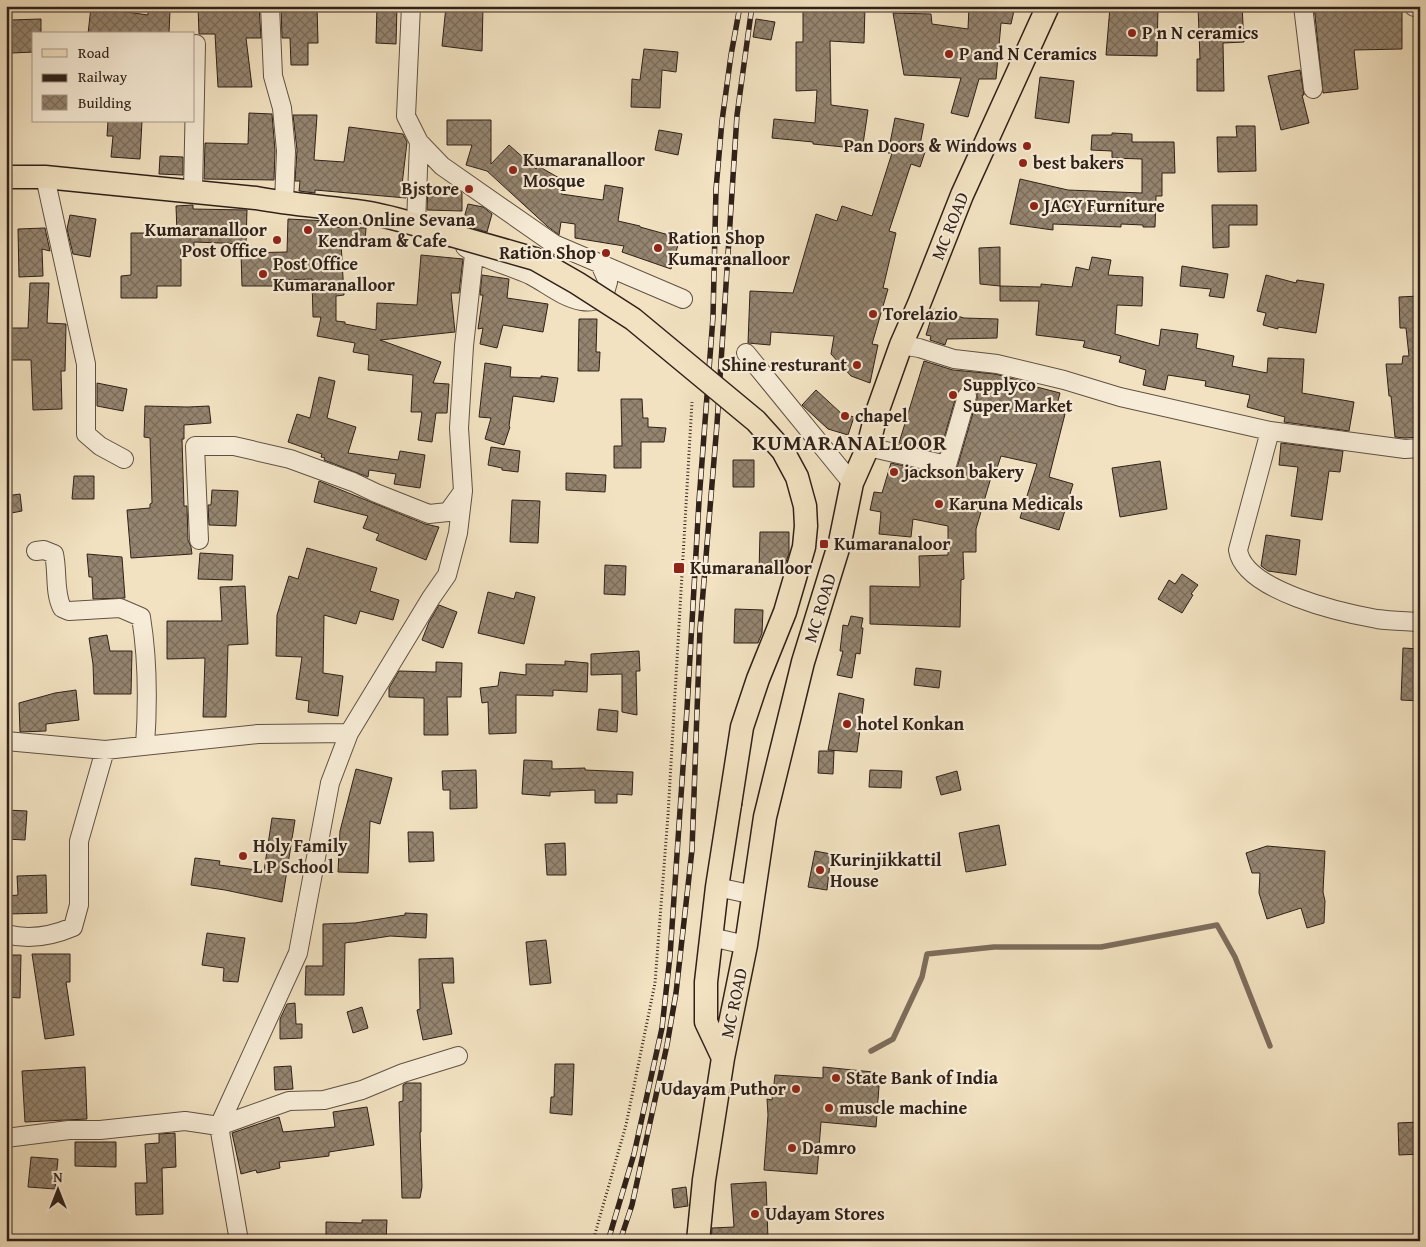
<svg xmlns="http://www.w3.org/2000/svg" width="1426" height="1247" font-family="'Gentium Book Plus',serif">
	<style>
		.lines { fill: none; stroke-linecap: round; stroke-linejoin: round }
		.stream { stroke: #7d6d5c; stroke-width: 5.5 }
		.building { fill: url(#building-cross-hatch); stroke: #302119 }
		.minor-casing { stroke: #605143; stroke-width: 20 }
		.major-casing { stroke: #302119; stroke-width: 25 }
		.path { stroke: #302119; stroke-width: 3; stroke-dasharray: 1 2.5; stroke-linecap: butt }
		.minor { stroke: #f7ecd7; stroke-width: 18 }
		.major { stroke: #f2e2c1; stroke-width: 22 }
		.rail-casing { stroke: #302119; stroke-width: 5.5 }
		.rail { stroke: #f7ecd7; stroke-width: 4; stroke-dasharray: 11; stroke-linecap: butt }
		.major-bridge-casing { stroke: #302119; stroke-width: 25; stroke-linecap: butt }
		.major-bridge { stroke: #f2e2c1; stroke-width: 22 }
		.poi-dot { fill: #8f2418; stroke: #f7ecd7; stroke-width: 2 }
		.labels { text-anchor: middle; stroke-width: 4.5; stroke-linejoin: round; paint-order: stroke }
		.poi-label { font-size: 18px; font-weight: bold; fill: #302119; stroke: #f7ecd7; text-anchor: start }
		.street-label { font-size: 18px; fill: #302119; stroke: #f7ecd7 }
		.district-label { font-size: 22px; font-weight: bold; letter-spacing: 1px; fill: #302119; stroke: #f7ecd7 }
	</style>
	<defs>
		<pattern id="building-cross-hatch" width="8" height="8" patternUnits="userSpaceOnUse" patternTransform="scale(1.25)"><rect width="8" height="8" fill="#958570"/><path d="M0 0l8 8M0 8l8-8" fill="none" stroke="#7a6c5b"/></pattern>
	</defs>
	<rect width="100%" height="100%" fill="#f2e2c1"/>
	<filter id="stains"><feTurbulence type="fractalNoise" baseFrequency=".004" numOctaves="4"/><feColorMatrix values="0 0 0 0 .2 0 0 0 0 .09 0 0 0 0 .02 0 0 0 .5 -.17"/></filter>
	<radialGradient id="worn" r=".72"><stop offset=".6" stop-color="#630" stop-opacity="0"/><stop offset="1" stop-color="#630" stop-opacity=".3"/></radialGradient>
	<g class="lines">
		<path class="stream" d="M 871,1051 L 893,1039 L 922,977 L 927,954 L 994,947 L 1101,947 L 1217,925 L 1235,957 L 1270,1046"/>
	</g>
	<path class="building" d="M 198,6 L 259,6 L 261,38 L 246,38 L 252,87 L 218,87 L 215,34 L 199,34 Z
		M 281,6 L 317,6 L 318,43 L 308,43 L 308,65 L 291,65 L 290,38 L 282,38 Z
		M 377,6 L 397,6 L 396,44 L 376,43 Z
		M 446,6 L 483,6 L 482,51 L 442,46 Z
		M 803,6 L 865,6 L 864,43 L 830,41 L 831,105 L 868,110 L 862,151 L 843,149 L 844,147 L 813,144 L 813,142 L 772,138 L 774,119 L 815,123 L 817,90 L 796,91 L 796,42 L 803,42 Z
		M 969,6 L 1015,6 L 1011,24 L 1001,23 L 996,79 L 979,79 L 968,117 L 951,113 L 961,78 L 904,75 L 893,13 L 931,14 L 932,24 L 968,29 Z
		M 1135,6 L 1158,6 L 1157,56 L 1106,55 L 1110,7 L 1135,9 Z
		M 1198,6 L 1242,6 L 1244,42 L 1223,43 L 1224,91 L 1197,91 L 1197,59 L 1200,59 Z
		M 1314,6 L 1350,6 L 1350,8 L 1402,8 L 1402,49 L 1354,50 L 1358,89 L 1323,93 Z
		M 91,7 L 148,15 L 148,10 L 170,10 L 169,33 L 88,34 Z
		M 41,19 L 41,34 L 34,34 L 34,52 L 12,53 L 11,20 Z
		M 756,19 L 775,22 L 771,40 L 753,37 Z
		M 644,49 L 678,52 L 676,72 L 662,70 L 660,108 L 631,107 L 632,79 L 640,80 Z
		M 1300,70 L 1304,95 L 1302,95 L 1309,123 L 1281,130 L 1268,76 Z
		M 1040,77 L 1074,81 L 1069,123 L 1035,118 Z
		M 249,113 L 272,114 L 275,151 L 274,180 L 204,179 L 205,143 L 248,144 Z
		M 293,115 L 317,115 L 314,160 L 344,162 L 349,127 L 403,134 L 407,142 L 402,185 L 407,185 L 406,198 L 315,190 L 315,193 L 299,191 L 300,181 L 295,181 L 297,150 Z
		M 895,118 L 924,124 L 919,150 L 925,152 L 920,167 L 911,164 L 889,231 L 896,233 L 883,288 L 888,289 L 872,344 L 878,345 L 870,383 L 851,376 L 831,354 L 834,336 L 771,332 L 770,345 L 748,343 L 750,291 L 793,293 L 816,214 L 837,221 L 842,206 L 872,216 L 892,153 L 888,153 Z
		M 447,120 L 491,120 L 491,164 L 509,145 L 536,169 L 538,166 L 568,183 L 561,194 L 603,200 L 605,185 L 623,188 L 618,221 L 640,226 L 640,227 L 680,238 L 671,269 L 622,252 L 624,246 L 575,238 L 575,224 L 561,222 L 559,235 L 547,226 L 487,171 L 466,165 L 472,145 L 447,145 Z
		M 108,121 L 142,121 L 140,159 L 111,157 L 113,136 L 107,136 Z
		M 1236,126 L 1255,126 L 1256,171 L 1218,172 L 1217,137 L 1237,137 Z
		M 659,130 L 682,134 L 678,155 L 655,150 Z
		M 1112,133 L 1132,134 L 1132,142 L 1174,142 L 1175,173 L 1162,173 L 1162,196 L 1156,196 L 1155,227 L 1143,227 L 1143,225 L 1121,224 L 1121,227 L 1053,224 L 1053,230 L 1010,224 L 1020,179 L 1068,190 L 1142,193 L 1142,159 L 1112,158 L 1112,151 L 1091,150 L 1092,135 L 1112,135 Z
		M 160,156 L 183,157 L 183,175 L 159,174 Z
		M 428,185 L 452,186 L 462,193 L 462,211 L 427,210 Z
		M 468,204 L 483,207 L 492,214 L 487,232 L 462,225 Z
		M 193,205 L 193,209 L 247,210 L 246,244 L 194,242 L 194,250 L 181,250 L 181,286 L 157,286 L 157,298 L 121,298 L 121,276 L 131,275 L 131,233 L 177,233 L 176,206 Z
		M 1212,205 L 1257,205 L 1257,225 L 1229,225 L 1229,247 L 1213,248 Z
		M 70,215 L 96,219 L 90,257 L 73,254 L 67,229 Z
		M 288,219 L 328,221 L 328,227 L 366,228 L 365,243 L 341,242 L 344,295 L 336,296 L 336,321 L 345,322 L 345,324 L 376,330 L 377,303 L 417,305 L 421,255 L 463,259 L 459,293 L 451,293 L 455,332 L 380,340 L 441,362 L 433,383 L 449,384 L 447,413 L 436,413 L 432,442 L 418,440 L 422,412 L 411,412 L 413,375 L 368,370 L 369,355 L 353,352 L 355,343 L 317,336 L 321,317 L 313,317 L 312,279 L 284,280 L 284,286 L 242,286 L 241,253 L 287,252 Z
		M 45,228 L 50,251 L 42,249 L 43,276 L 19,277 L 18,229 Z
		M 1000,247 L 1000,286 L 980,284 L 979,248 Z
		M 1092,257 L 1111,260 L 1108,275 L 1143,277 L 1142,306 L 1117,305 L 1115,334 L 1159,346 L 1161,329 L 1198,334 L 1196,348 L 1234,356 L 1232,366 L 1267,373 L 1268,358 L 1304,359 L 1302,393 L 1354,402 L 1349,431 L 1284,422 L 1285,417 L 1247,407 L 1250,395 L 1205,386 L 1206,381 L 1168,375 L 1165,390 L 1143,385 L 1146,370 L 1119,362 L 1121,356 L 1083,347 L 1085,341 L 1036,335 L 1039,301 L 1000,301 L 1000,286 L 1041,287 L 1041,284 L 1072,287 L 1076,267 L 1089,270 Z
		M 1182,266 L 1228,274 L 1224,298 L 1209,296 L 1211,289 L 1180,286 Z
		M 482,275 L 509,279 L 507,298 L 548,304 L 543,332 L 503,325 L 497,348 L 480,344 L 483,328 L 478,329 L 483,295 L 480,295 Z
		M 1266,275 L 1296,283 L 1297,280 L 1324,284 L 1316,333 L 1278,327 L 1278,329 L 1263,325 L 1266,313 L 1257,311 Z
		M 30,283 L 49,283 L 47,323 L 66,324 L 65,371 L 61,371 L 62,409 L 33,410 L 31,360 L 6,360 L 6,328 L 28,328 Z
		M 1420,296 L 1420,437 L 1405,438 L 1395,437 L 1391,396 L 1389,396 L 1386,364 L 1402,364 L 1403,356 L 1409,356 L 1406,328 L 1400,328 L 1399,297 Z
		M 934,309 L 964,318 L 998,319 L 997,338 L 947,339 L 945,345 L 930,340 L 931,336 L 926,335 Z
		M 579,319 L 597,319 L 596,352 L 600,352 L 599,371 L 578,371 Z
		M 924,361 L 953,370 L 995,374 L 1029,383 L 1029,385 L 1060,393 L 1055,412 L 1065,414 L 1049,477 L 1073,484 L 1059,530 L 1020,518 L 1037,464 L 1001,456 L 997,468 L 994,467 L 976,529 L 976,552 L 963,552 L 964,579 L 961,580 L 960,627 L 870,624 L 870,586 L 920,587 L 919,556 L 948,555 L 948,526 L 913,519 L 911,537 L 879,534 L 881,512 L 870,510 L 874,492 L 882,493 L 891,463 L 945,475 L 954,473 L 957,468 L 977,399 L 977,393 L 970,386 L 964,386 L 957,393 L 940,452 L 899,443 Z
		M 485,363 L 511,367 L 510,377 L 541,378 L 541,376 L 558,378 L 554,402 L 513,396 L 509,426 L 510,427 L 504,445 L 485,439 L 491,418 L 479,417 Z
		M 319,377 L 335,381 L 327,418 L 356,427 L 348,453 L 398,460 L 400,451 L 425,455 L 420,488 L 394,484 L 396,474 L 369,470 L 368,477 L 324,460 L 325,458 L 321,457 L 322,454 L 288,442 L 297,414 L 310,418 Z
		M 97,383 L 127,389 L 123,411 L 97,406 Z
		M 816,390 L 842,414 L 854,417 L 848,435 L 828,429 L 802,405 Z
		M 621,399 L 642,399 L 643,418 L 648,418 L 648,427 L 666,428 L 664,442 L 641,442 L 641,468 L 614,468 L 614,446 L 622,446 Z
		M 145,406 L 188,407 L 209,406 L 211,423 L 184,425 L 184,439 L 182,439 L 184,506 L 187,506 L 188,540 L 191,547 L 192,554 L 131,558 L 127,510 L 150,508 L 150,504 L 152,503 L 150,438 L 144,437 Z
		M 1281,443 L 1343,451 L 1340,472 L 1329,471 L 1322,520 L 1291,516 L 1298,467 L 1279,465 Z
		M 491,447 L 520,451 L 518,472 L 502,470 L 502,468 L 488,465 Z
		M 733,460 L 754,460 L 754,487 L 733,487 Z
		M 1160,461 L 1167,509 L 1120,517 L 1112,468 Z
		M 566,473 L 606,475 L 605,492 L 566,490 Z
		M 74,476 L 94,476 L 94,499 L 72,499 Z
		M 319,481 L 425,524 L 439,527 L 426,560 L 376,540 L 379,534 L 363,528 L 368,516 L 314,502 Z
		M 212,490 L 238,491 L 236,526 L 209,525 L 208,505 L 211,505 Z
		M 20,494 L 22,511 L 6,514 L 6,496 Z
		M 512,500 L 540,501 L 538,543 L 510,542 Z
		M 760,532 L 789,532 L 789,553 L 782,574 L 759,573 Z
		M 1266,535 L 1300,540 L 1296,575 L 1268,571 L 1261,566 Z
		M 307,548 L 377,568 L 370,591 L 399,600 L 393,620 L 360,611 L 356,624 L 324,615 L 323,673 L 343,676 L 338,716 L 308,712 L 309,701 L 296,699 L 302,657 L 276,656 L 277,615 L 289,576 L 298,579 Z
		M 200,553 L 233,555 L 232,580 L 198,579 Z
		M 87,554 L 122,557 L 125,598 L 93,599 L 92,577 L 89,577 Z
		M 605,565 L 626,566 L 625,595 L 604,594 Z
		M 1182,574 L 1198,585 L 1191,594 L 1193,595 L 1182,613 L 1158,599 L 1169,580 L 1175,584 Z
		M 245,586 L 248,644 L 228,645 L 226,717 L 203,717 L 205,658 L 167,659 L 167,621 L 222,621 L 220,587 Z
		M 488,592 L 514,599 L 516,592 L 535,597 L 524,644 L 478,633 Z
		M 439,605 L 457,612 L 443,648 L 422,640 L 429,622 Z
		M 735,609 L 763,610 L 762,633 L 758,643 L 734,643 Z
		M 851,616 L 863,618 L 861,628 L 863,628 L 860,654 L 856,653 L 852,678 L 837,675 L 843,651 L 840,651 L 843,625 L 848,626 Z
		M 107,635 L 110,651 L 132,651 L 131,694 L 94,694 L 93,664 L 89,638 Z
		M 1403,648 L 1420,649 L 1420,701 L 1401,700 Z
		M 639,651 L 640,671 L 636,671 L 637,715 L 622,712 L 622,674 L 591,675 L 591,654 Z
		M 565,661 L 588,663 L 587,692 L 553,690 L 553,696 L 516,695 L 516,733 L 489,734 L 488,702 L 482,703 L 480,688 L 498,686 L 500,672 L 526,675 L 526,664 L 565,665 Z
		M 436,662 L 462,663 L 461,697 L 447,697 L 448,735 L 424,735 L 424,698 L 389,697 L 389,688 L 399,671 L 436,672 Z
		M 916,668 L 941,671 L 939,688 L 914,685 Z
		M 76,690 L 79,720 L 46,724 L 46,731 L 20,732 L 19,703 L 55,693 Z
		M 839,693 L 864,699 L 857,752 L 828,750 Z
		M 599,709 L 618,711 L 617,732 L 597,730 Z
		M 819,751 L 834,751 L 833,774 L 818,773 Z
		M 524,760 L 552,761 L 552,769 L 585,768 L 585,770 L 633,772 L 632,795 L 617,794 L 617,803 L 595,803 L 595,790 L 550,792 L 550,796 L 522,794 Z
		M 356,769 L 392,778 L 380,824 L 370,821 L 368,873 L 338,872 L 340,831 Z
		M 476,770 L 477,808 L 450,809 L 450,790 L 443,790 L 442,771 Z
		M 870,770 L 902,771 L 901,788 L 869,787 Z
		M 957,771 L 961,790 L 941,795 L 936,777 Z
		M 6,810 L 27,811 L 25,840 L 6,839 Z
		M 272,818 L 295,820 L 282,902 L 225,890 L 191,885 L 195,858 L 220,861 L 219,865 L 264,871 Z
		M 999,825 L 1006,865 L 966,872 L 959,833 Z
		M 408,832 L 433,832 L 434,861 L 409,862 Z
		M 565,843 L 566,875 L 547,875 L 545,844 Z
		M 1267,846 L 1325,851 L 1323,892 L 1325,901 L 1324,923 L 1307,928 L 1301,908 L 1267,919 L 1259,893 L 1260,873 L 1252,873 L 1246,853 Z
		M 815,851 L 831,854 L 827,890 L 808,887 Z
		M 46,875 L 47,913 L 8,914 L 7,896 L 18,895 L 17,876 Z
		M 405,913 L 427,914 L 426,938 L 390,936 L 345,943 L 344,995 L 305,995 L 306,966 L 323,966 L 323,924 L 355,923 L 405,915 Z
		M 207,933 L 245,938 L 238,982 L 223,981 L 224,968 L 202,965 Z
		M 546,940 L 551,983 L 530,985 L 526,942 Z
		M 32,954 L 70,954 L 70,982 L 66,982 L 74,1035 L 45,1039 Z
		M 6,955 L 21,955 L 20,998 L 6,997 Z
		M 453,958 L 454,983 L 442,983 L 452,1034 L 423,1040 L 417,1010 L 420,1009 L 419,959 Z
		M 295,1003 L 296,1024 L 302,1024 L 302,1038 L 280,1039 L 280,1019 L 287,1004 Z
		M 362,1007 L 368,1028 L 353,1033 L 347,1012 Z
		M 555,1064 L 574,1064 L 572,1115 L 550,1113 L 551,1097 L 554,1097 Z
		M 291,1066 L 293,1089 L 275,1090 L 274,1067 Z
		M 85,1067 L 87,1119 L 25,1122 L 22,1071 Z
		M 823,1067 L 873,1072 L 872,1085 L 879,1086 L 876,1127 L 821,1122 L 817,1174 L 764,1170 L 768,1115 L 767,1099 L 772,1100 L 775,1075 L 823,1078 Z
		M 406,1083 L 421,1083 L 421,1132 L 420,1132 L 422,1187 L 420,1198 L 402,1198 L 399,1102 L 403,1101 L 403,1085 Z
		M 367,1107 L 374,1145 L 329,1152 L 329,1156 L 279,1162 L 280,1168 L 257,1173 L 256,1170 L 241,1174 L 232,1133 L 279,1117 L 283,1132 L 335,1127 L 333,1112 Z
		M 1419,1122 L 1420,1154 L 1399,1155 L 1398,1123 Z
		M 175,1133 L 176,1167 L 162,1168 L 163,1214 L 136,1215 L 135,1183 L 147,1183 L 145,1144 L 159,1143 L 159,1134 Z
		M 75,1142 L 116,1142 L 116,1167 L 75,1166 Z
		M 31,1157 L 58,1159 L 55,1189 L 28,1187 Z
		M 766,1182 L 768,1239 L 754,1239 L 754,1241 L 711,1241 L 712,1228 L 734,1227 L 731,1184 Z
		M 686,1187 L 688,1206 L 674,1208 L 672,1189 Z
		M 362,1220 L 387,1220 L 386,1241 L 326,1241 L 326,1222 L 362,1223 Z"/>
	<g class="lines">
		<defs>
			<path id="minor" d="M 270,6 L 273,76 L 282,108 L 286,151 L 284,203
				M 411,6 L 406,116 L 419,142 L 442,166 L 554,244 L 683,299
				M 1303,6 L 1313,89
				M 1414,6 L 1414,7
				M 45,177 L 86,364 L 86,434 L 100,446 L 124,459
				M 193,192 L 196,44
				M 416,224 L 419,142
				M 465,247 C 484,260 508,265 530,275 C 546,283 563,298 582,301 C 591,303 596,300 604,296 L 608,282 L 600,264
				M 901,345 L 919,348 L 954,359 L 997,364 L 1064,380 L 1120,397 L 1270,431 L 1405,449 L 1420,448
				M 746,353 L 852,483
				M 1270,431 L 1238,550 C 1244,591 1343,613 1377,619 C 1391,621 1406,621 1420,622
				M 868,447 L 947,465 L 967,396
				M 199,540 L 195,446 L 234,446 L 290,459 L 353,482 L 376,493 L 429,514 L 448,512 L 461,494
				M 36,551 L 44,550 L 54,554 C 58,572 54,592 62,608 L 69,611 L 120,608 L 141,617 C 148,660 148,703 145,746
				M 6,741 L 105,750 L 258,734 L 349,733
				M 717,887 L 754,895
				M 6,934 C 28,940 52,936 73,927 L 79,905 L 79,841 L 105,750
				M 711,937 L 746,945
				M 6,1138 L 69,1130 L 100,1130 L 185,1121 L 219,1126 L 289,1101 L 324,1100 L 362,1090 L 403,1073 L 458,1056
				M 239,1241 L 219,1126 L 298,953 L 330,783 L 349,733 L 431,598 L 447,575 L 458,533 L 463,491 L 459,428 L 464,346 L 474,254"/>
			<path id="major" d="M 6,177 L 45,177 L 256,198 C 293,205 332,207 370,213 C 397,218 424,227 451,235
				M 723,1058 L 706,1022 L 706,982 L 717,887 L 730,804
				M 698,1241 L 704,1180 L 723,1058 L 746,945 L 765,817 L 803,662 L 840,542 L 852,483 L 868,447 L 876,415 L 901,345 L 919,304 L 962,195 L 1048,6"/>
		</defs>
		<use href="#minor" class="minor-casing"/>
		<use href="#major" class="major-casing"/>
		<path class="path" d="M 593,1241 L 626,1125 L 655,983 L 668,815 L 692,402"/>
		<use href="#minor" class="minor"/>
		<use href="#major" class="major"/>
		<defs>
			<path id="rail" d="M 608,1241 L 634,1154 L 662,1028 L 670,956 L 687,709 L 699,501 L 713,317 L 716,189 L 722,121 L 731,55 L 740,6
				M 620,1241 L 632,1205 L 667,1045 L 676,993 L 692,850 L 700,629 L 717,424 L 737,115 L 752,6"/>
		</defs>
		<use href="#rail" class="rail-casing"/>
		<use href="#rail" class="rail"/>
		<defs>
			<path id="major-bridge" d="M 451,235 L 535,259 L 577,283 L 633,319 L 756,421 L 783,451 L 797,477 L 805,506 L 806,526 L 804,547 L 785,612 L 758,679 L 742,727 L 730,804"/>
		</defs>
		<use href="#major-bridge" class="major-bridge-casing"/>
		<use href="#major-bridge" class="major-bridge"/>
	</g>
	<g class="poi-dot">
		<circle cx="1132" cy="33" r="5"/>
		<circle cx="949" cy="54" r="5"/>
		<circle cx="1027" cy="146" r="5"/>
		<circle cx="1023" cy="163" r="5"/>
		<circle cx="513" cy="170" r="5"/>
		<circle cx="469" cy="189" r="5"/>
		<circle cx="1034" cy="206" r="5"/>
		<circle cx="308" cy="230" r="5"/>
		<circle cx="277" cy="240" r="5"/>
		<circle cx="658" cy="248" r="5"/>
		<circle cx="606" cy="253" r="5"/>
		<circle cx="263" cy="274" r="5"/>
		<circle cx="873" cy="314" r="5"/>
		<circle cx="857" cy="365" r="5"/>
		<circle cx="953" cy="395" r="5"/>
		<circle cx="845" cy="416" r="5"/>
		<circle cx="894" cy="472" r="5"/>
		<circle cx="939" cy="504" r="5"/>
		<rect x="819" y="539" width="10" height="10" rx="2.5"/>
		<rect x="673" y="562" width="12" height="12" rx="2.5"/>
		<circle cx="847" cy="724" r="5"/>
		<circle cx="243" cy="856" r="5"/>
		<circle cx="820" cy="870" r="5"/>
		<circle cx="836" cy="1078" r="5"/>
		<circle cx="796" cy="1089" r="5"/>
		<circle cx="829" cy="1108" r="5"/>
		<circle cx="792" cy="1148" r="5"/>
		<circle cx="755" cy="1214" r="5"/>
	</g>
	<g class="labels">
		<g class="poi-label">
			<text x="1142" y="39">P n N ceramics</text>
			<text x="959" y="60">P and N Ceramics</text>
			<text x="1017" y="152" text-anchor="end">Pan Doors &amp; Windows</text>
			<text x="523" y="166">Kumaranalloor<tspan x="523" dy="21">Mosque</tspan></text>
			<text x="1033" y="169">best bakers</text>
			<text x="459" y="195" text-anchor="end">Bjstore</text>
			<text x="1044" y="212">JACY Furniture</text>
			<text x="318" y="226">Xeon Online Sevana<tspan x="318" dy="21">Kendram &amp; Cafe</tspan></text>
			<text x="267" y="236" text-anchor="end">Kumaranalloor<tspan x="267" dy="21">Post Office</tspan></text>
			<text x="668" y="244">Ration Shop<tspan x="668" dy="21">Kumaranalloor</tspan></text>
			<text x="596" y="259" text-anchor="end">Ration Shop</text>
			<text x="273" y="270">Post Office<tspan x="273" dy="21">Kumaranalloor</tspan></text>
			<text x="883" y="320">Torelazio</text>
			<text x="847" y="371" text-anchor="end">Shine resturant</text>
			<text x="963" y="391">Supplyco<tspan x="963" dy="21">Super Market</tspan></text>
			<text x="855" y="422">chapel</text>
			<text x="904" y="478">jackson bakery</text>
			<text x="949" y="510">Karuna Medicals</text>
			<text x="834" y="550">Kumaranaloor</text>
			<text x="690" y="574">Kumaranalloor</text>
			<text x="857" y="730">hotel Konkan</text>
			<text x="253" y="852">Holy Family<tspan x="253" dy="21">L P School</tspan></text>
			<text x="830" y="866">Kurinjikkattil<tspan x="830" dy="21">House</tspan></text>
			<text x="846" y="1084">State Bank of India</text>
			<text x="786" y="1095" text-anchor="end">Udayam Puthor</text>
			<text x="839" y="1114">muscle machine</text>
			<text x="802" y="1154">Damro</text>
			<text x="765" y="1220">Udayam Stores</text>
		</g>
		<g class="street-label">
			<text transform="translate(950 226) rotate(-68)" y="6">MC ROAD</text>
			<text transform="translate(820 608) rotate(-73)" y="6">MC ROAD</text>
			<text transform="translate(734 1003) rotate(-78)" y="6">MC ROAD</text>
		</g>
		<g class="district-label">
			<text x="850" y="450">KUMARANALLOOR</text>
		</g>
	</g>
	<rect width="1426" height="1247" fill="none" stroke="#f2e2c1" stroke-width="25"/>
	<rect x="8" y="8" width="1411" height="1232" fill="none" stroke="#302119" stroke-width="2.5"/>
	<rect x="12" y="12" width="1401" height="1222" fill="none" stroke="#302119"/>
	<rect x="32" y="32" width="162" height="90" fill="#f7ecd7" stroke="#a79b8b"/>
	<rect x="42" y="49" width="25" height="8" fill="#f2e2c1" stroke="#a79b8b"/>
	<text x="78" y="58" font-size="15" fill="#302119">Road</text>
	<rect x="42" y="74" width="25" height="8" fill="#302119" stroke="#a79b8b"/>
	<text x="78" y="82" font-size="15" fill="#302119">Railway</text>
	<rect x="42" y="95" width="25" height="15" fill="url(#building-cross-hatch)" stroke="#a79b8b"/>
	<text x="78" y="108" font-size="15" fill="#302119">Building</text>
	<g transform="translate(58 1190)" stroke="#f7ecd7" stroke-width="4" paint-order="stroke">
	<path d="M0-4L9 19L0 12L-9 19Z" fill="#302119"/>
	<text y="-8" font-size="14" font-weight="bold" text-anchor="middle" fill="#302119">N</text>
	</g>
	<rect width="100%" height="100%" filter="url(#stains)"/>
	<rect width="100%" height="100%" fill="url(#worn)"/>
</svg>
